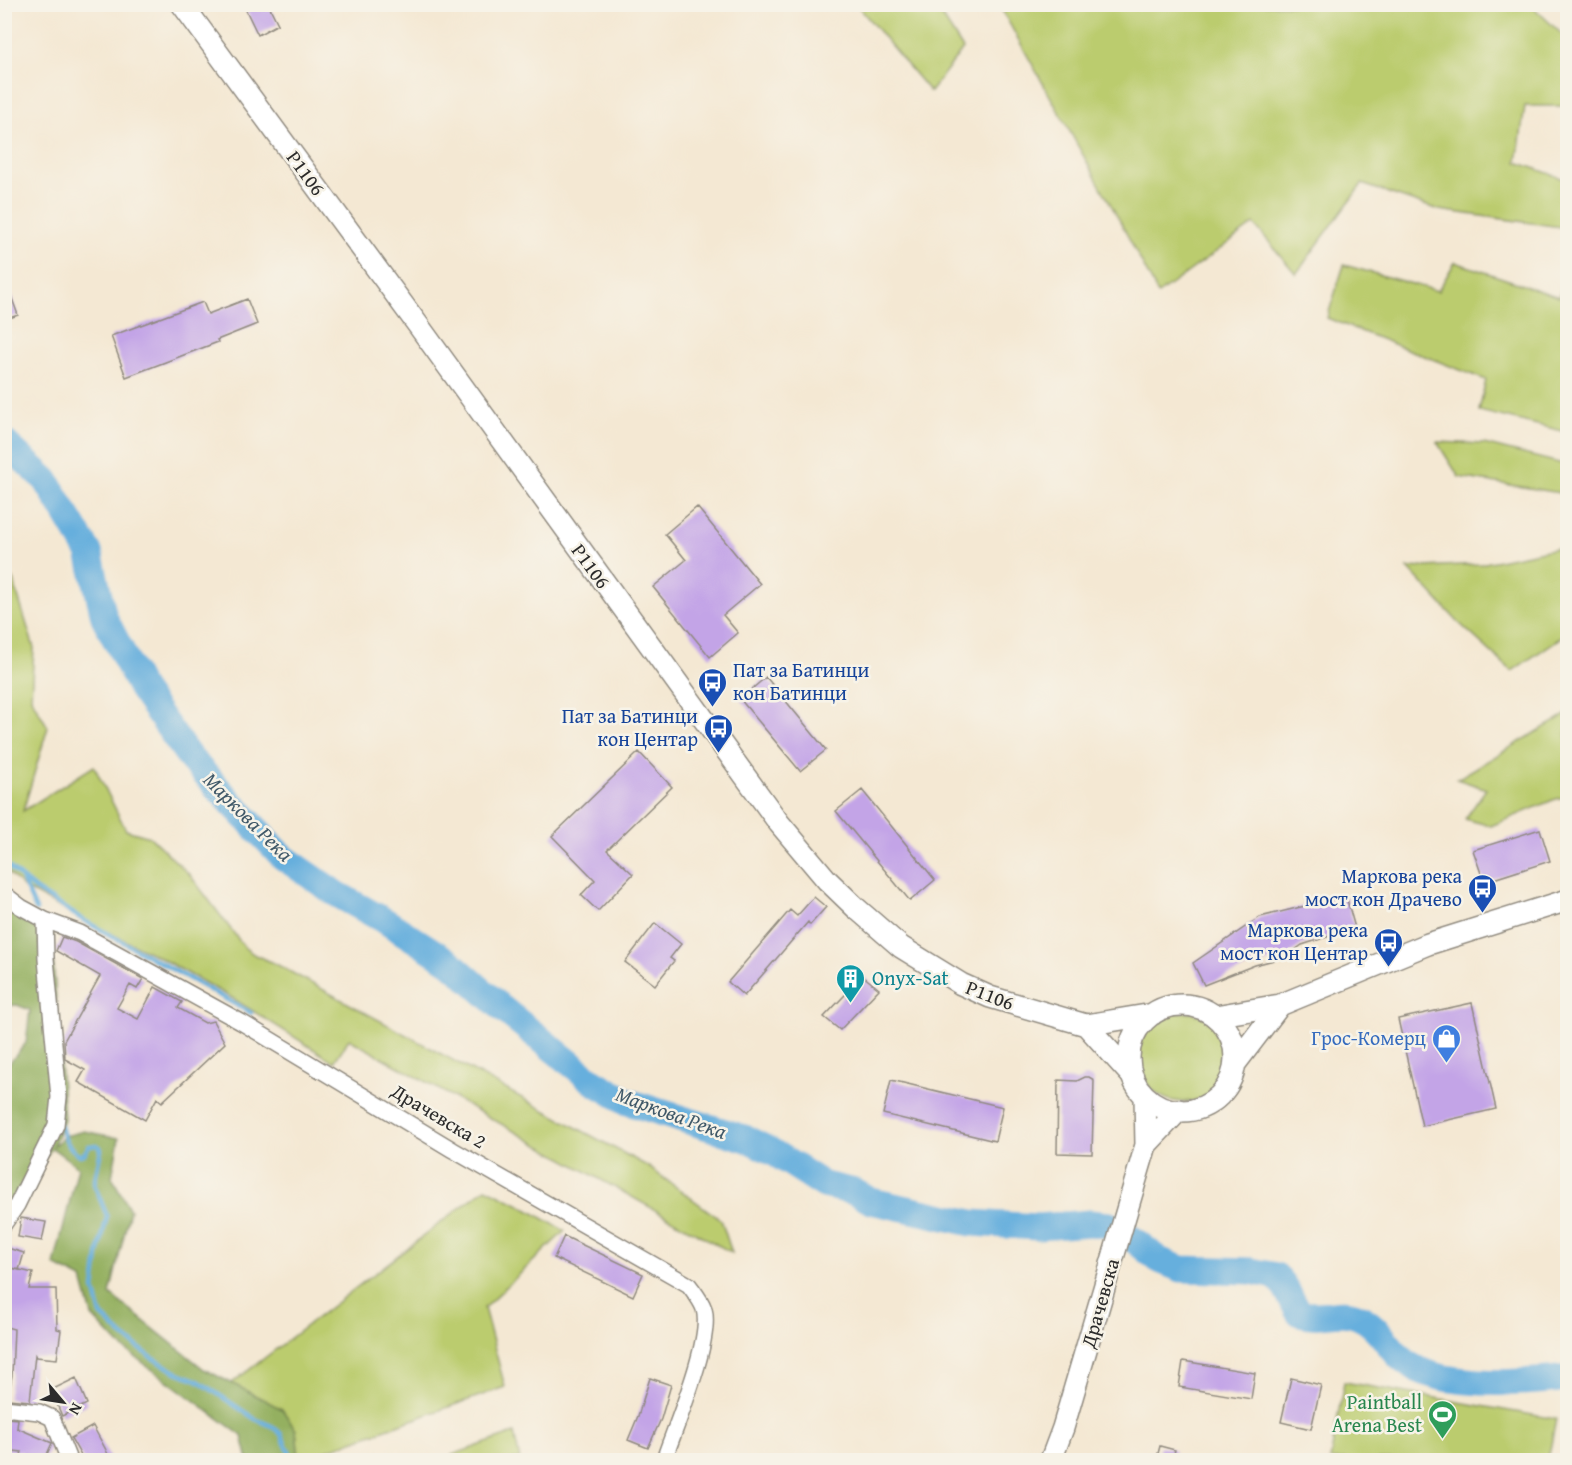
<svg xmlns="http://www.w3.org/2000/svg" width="1572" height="1465" font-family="'Gentium Book Plus',serif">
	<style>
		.green { fill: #bbcc6e; stroke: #737c4c; stroke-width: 1.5 }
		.forest { fill: #94b061; stroke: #606e46; stroke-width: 1.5 }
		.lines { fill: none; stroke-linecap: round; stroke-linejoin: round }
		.stream { stroke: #66afdd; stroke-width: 4.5 }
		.river { stroke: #66afdd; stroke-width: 27 }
		.building { fill: #c3a4e7 }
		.minor-casing { stroke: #908a7f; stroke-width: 18 }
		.secondary-casing { stroke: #908a7f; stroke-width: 24 }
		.minor { stroke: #fff; stroke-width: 15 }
		.secondary { stroke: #fff; stroke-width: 21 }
		.labels { text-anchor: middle; stroke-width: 5; stroke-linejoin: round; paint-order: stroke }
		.street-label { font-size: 20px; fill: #2b2b2b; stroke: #f7f3e8 }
		.transit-label { font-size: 20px; fill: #164399; stroke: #f7f3e8; text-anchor: end }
		.culture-label { font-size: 20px; fill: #0d838f; stroke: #f7f3e8; text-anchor: start }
		.shop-label { font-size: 20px; fill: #366cbe; stroke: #f7f3e8; text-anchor: end }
		.leisure-label { font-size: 20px; fill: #27864d; stroke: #f7f3e8; text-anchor: end }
		.water-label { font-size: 21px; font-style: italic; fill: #405969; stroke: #f7f3e8 }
	</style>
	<rect width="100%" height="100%" fill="#f7f3e8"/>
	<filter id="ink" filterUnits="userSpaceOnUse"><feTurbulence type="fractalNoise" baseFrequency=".0167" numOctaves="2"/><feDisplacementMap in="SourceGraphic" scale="12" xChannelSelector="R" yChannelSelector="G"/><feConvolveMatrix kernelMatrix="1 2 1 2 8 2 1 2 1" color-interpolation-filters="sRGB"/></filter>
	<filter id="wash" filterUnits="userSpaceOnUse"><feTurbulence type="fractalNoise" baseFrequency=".008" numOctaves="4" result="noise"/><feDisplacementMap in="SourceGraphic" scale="24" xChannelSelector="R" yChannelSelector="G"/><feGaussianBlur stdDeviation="1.35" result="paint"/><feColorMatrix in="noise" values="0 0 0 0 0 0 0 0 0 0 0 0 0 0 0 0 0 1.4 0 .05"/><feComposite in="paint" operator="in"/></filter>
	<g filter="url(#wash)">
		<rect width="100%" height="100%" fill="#f4e8d3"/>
		<path class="green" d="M 857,5 L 935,5 L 963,49 L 930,92 Z
			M 999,5 L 1531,5 L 1567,39 L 1567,106 L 1525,106 L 1517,162 L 1567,180 L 1567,228 L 1439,210 L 1362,184 L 1296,274 L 1254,224 L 1158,294 L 1120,221 Z
			M 1455,262 L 1559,297 L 1567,268 L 1567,432 L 1479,411 L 1486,380 L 1327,318 L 1344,265 L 1438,291 Z
			M 1437,442 L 1484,444 L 1567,465 L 1567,494 L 1459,477 Z
			M 1567,546 L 1567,633 L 1512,671 L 1458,622 L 1408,568 L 1480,564 Z
			M 4,570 L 13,580 L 34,648 L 31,698 L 48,727 L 23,811 L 94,766 L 126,830 L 150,837 L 190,875 L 245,948 L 255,955 L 276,964 L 647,1166 L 721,1220 L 732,1253 L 349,1039 L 334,1062 L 232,998 L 155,955 L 85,921 L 24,888 L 5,869 Z
			M 1567,714 L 1567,796 L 1553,800 L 1491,826 L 1465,819 L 1486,789 L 1457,779 Z
			M1138 1057a45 45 0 1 1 90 0a45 45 0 1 1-90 0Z
			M 486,1188 L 518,1204 L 565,1231 L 484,1308 L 505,1387 L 299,1460 L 296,1430 L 232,1383 Z
			M 1344,1382 L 1556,1419 L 1548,1460 L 1330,1460 Z
			M 514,1433 L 520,1460 L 449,1460 L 452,1455 Z"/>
		<path class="forest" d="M 4,904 L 12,911 L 55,928 L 52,941 L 64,1120 L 53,1146 L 65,1136 L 84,1131 L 119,1138 L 112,1177 L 130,1210 L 110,1294 L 204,1369 L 282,1409 L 296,1430 L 299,1460 L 248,1460 L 242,1436 L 119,1345 L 92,1316 L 82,1279 L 54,1265 L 78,1167 L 52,1148 L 5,1216 L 5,1068 L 26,1043 L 30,1010 L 17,1005 L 5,1006 Z"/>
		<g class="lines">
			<path class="stream" d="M 4,863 L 36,890 L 85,921 L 251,1013
				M 22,879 L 36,910
				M 61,1126 C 64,1139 68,1148 80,1155 L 84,1154 L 89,1146 L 97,1145 L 100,1147 L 101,1150 L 94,1184 L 107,1216 L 98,1255 L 94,1289 L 101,1315 L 122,1335 L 151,1357 L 176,1372 L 197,1380 L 255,1419 L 272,1426 L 281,1434 L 290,1454 L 291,1460"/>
			<path class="river" d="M 4,442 L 46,480 L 89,552 L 104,617 L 141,689 L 190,758 L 226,797 L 283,857 L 335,893 L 387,922 L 451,963 L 504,1010 L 594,1082 L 628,1102 L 747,1139 L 771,1151 L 824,1185 L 855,1192 L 871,1201 L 972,1223 L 1038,1227 L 1090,1223 L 1109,1225 L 1134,1240 L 1159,1260 L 1181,1269 L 1251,1271 L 1276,1276 L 1284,1286 L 1299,1313 C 1321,1320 1338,1308 1357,1316 C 1378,1324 1387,1346 1403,1360 C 1437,1390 1524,1383 1568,1378"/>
		</g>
		<g id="blocks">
			<path class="building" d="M 243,4 L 268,4 L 278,24 L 258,35 Z
				M 4,282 L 6,282 L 18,315 L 4,320 Z
				M 247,299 L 257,324 L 217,340 L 218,342 L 126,377 L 111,336 L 203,302 L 208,314 Z
				M 697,507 L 760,584 L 723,615 L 738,633 L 710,657 L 653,587 L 686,560 L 665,534 Z
				M 766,677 L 826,750 L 800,771 L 740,699 Z
				M 639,752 L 672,787 L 607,850 L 633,874 L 598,911 L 581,895 L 595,880 L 552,836 Z
				M 862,790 L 935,880 L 910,901 L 836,811 Z
				M 1540,829 L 1550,861 L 1484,882 L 1473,850 Z
				M 1346,896 L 1355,928 L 1302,945 L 1285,957 L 1255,965 L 1204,985 L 1193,963 L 1260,917 Z
				M 814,897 L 826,907 L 810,925 L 808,922 L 744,996 L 728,982 L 790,910 L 797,916 Z
				M 655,923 L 681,944 L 670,958 L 674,961 L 655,985 L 625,962 Z
				M 62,937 L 76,942 L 143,979 L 137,989 L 130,985 L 117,1008 L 138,1019 L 155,987 L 182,1002 L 178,1008 L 205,1023 L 213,1021 L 225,1043 L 162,1102 L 157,1098 L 145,1120 L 78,1082 L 85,1070 L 65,1059 L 64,1041 L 100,976 L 56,951 Z
				M 863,976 L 879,989 L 840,1030 L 824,1017 Z
				M 1472,1003 L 1496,1109 L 1422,1126 L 1398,1019 Z
				M 1085,1077 L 1089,1077 L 1094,1080 L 1092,1154 L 1057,1153 L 1058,1080 L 1077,1081 Z
				M 891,1080 L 1003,1107 L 995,1141 L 883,1114 Z
				M 21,1218 L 46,1222 L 42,1241 L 18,1237 Z
				M 564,1236 L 643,1274 L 633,1296 L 554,1258 Z
				M 4,1247 L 24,1253 L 19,1270 L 4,1266 Z
				M 12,1268 L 33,1273 L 29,1289 L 56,1289 L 57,1329 L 61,1330 L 57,1359 L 36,1357 L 35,1355 L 30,1401 L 8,1399 L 12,1375 L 14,1329 L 6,1327 L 7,1319 L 4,1318 L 4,1298 Z
				M 1183,1361 L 1255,1373 L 1251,1399 L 1179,1387 Z
				M 76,1378 L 87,1404 L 62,1416 L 51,1390 Z
				M 650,1378 L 671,1385 L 661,1419 L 648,1448 L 628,1440 L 638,1416 Z
				M 1291,1378 L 1321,1385 L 1311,1429 L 1281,1422 Z
				M 6,1418 L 18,1419 L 17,1428 L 52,1443 L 44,1461 L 26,1461 L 20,1458 L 22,1452 L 4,1450 Z
				M 93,1426 L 106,1450 L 111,1461 L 84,1461 L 71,1438 Z
				M 1160,1446 L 1175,1450 L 1172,1461 L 1156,1461 Z"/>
		</g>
	</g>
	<g filter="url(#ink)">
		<use href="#blocks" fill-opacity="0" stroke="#908a7f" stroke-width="1.5"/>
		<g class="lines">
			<defs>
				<path id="minor" d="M 4,894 L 21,907 L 45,920 L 80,933 L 241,1022 L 453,1150 L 689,1285 C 694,1292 701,1300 704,1309 C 713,1339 675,1427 664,1460
					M 4,1224 L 17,1205 L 56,1125 L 59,1097 L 46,959 L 45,920
					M 4,1408 L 39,1412 L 52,1418 L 69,1460"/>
				<path id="secondary" d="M 182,4 L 418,325 L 779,823 L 827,880 L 856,908 L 901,947 L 961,984 L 990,997 L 1086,1025 L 1153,1014
					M1129 1058a53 53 0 1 1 106 0a53 53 0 1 1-106 0Z
					M 1215,1016 L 1280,1005 L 1428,944 L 1568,900
					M 1086,1025 L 1133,1077
					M 1235,1064 L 1280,1005
					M 1146,1145 L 1179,1110
					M 1051,1460 L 1063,1428 L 1146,1145 L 1145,1096"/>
			</defs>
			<use href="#minor" class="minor-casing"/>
			<use href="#secondary" class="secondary-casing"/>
			<use href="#minor" class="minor"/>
			<use href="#secondary" class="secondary"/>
		</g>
	</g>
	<defs>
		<symbol id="bus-pin" viewBox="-11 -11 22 30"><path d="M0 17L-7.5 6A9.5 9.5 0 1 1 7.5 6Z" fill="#1a4fb4" stroke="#f7f3e8"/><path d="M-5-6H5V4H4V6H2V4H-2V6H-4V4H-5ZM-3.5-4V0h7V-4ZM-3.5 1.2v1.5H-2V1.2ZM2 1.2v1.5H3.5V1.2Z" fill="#fff"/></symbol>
		<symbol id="building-pin" viewBox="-11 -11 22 30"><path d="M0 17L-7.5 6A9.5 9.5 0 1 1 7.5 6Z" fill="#0f9aa8" stroke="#f7f3e8"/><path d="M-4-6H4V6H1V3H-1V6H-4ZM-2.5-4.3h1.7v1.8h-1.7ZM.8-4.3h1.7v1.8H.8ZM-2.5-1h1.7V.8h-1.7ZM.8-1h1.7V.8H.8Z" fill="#fff"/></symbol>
		<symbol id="shop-pin" viewBox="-11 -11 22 30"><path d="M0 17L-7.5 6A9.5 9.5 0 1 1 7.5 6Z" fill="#3f7fe0" stroke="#f7f3e8"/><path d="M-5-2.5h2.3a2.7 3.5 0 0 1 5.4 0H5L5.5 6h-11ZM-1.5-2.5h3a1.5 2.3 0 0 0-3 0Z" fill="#fff"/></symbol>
		<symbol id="stadium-pin" viewBox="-11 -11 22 30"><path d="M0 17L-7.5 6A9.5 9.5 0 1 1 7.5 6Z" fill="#2e9e5b" stroke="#f7f3e8"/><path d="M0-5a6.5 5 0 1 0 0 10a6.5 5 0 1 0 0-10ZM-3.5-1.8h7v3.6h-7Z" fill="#fff"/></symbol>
	</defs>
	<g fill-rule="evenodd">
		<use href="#bus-pin" x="696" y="666" width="33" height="45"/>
		<use href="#bus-pin" x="702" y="712" width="33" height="45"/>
		<use href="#bus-pin" x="1466" y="872" width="33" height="45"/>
		<use href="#bus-pin" x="1372" y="926" width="33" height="45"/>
		<use href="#building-pin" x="834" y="962" width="33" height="45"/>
		<use href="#shop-pin" x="1430" y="1022" width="33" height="45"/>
		<use href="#stadium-pin" x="1426" y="1398" width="33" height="45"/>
	</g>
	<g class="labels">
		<g class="street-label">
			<text transform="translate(306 173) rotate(54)" y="7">P1106</text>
			<text transform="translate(591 566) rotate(54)" y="7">P1106</text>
			<text transform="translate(990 995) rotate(21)" y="7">P1106</text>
			<text transform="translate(439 1116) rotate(31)" y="7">Драчевска 2</text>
			<text transform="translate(1100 1303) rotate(-74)" y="7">Драчевска</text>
		</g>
		<g class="transit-label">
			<text x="733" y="677" text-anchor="start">Пат за Батинци<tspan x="733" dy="23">кон Батинци</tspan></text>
			<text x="698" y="723">Пат за Батинци<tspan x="698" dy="23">кон Центар</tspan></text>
			<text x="1462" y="883">Маркова река<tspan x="1462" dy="23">мост кон Драчево</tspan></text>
			<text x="1368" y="937">Маркова река<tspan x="1368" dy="23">мост кон Центар</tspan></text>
		</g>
		<g class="culture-label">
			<text x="872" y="985">Onyx-Sat</text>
		</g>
		<g class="shop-label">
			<text x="1426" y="1045">Грос-Комерц</text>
		</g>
		<g class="leisure-label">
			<text x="1422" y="1409">Paintball<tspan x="1422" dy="23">Arena Best</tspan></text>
		</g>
		<g class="water-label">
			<text transform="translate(248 817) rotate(45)" y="7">Маркова Река</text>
			<text transform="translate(671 1113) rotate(20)" y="7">Маркова Река</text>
		</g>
	</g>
	<rect width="1572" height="1465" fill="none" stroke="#f7f3e8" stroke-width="24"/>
	<g transform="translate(63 1402) rotate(119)" stroke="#f7f3e8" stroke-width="4.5" paint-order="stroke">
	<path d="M0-4.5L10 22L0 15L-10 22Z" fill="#2b2b2b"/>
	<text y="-9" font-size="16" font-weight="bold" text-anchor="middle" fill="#2b2b2b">N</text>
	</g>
</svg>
